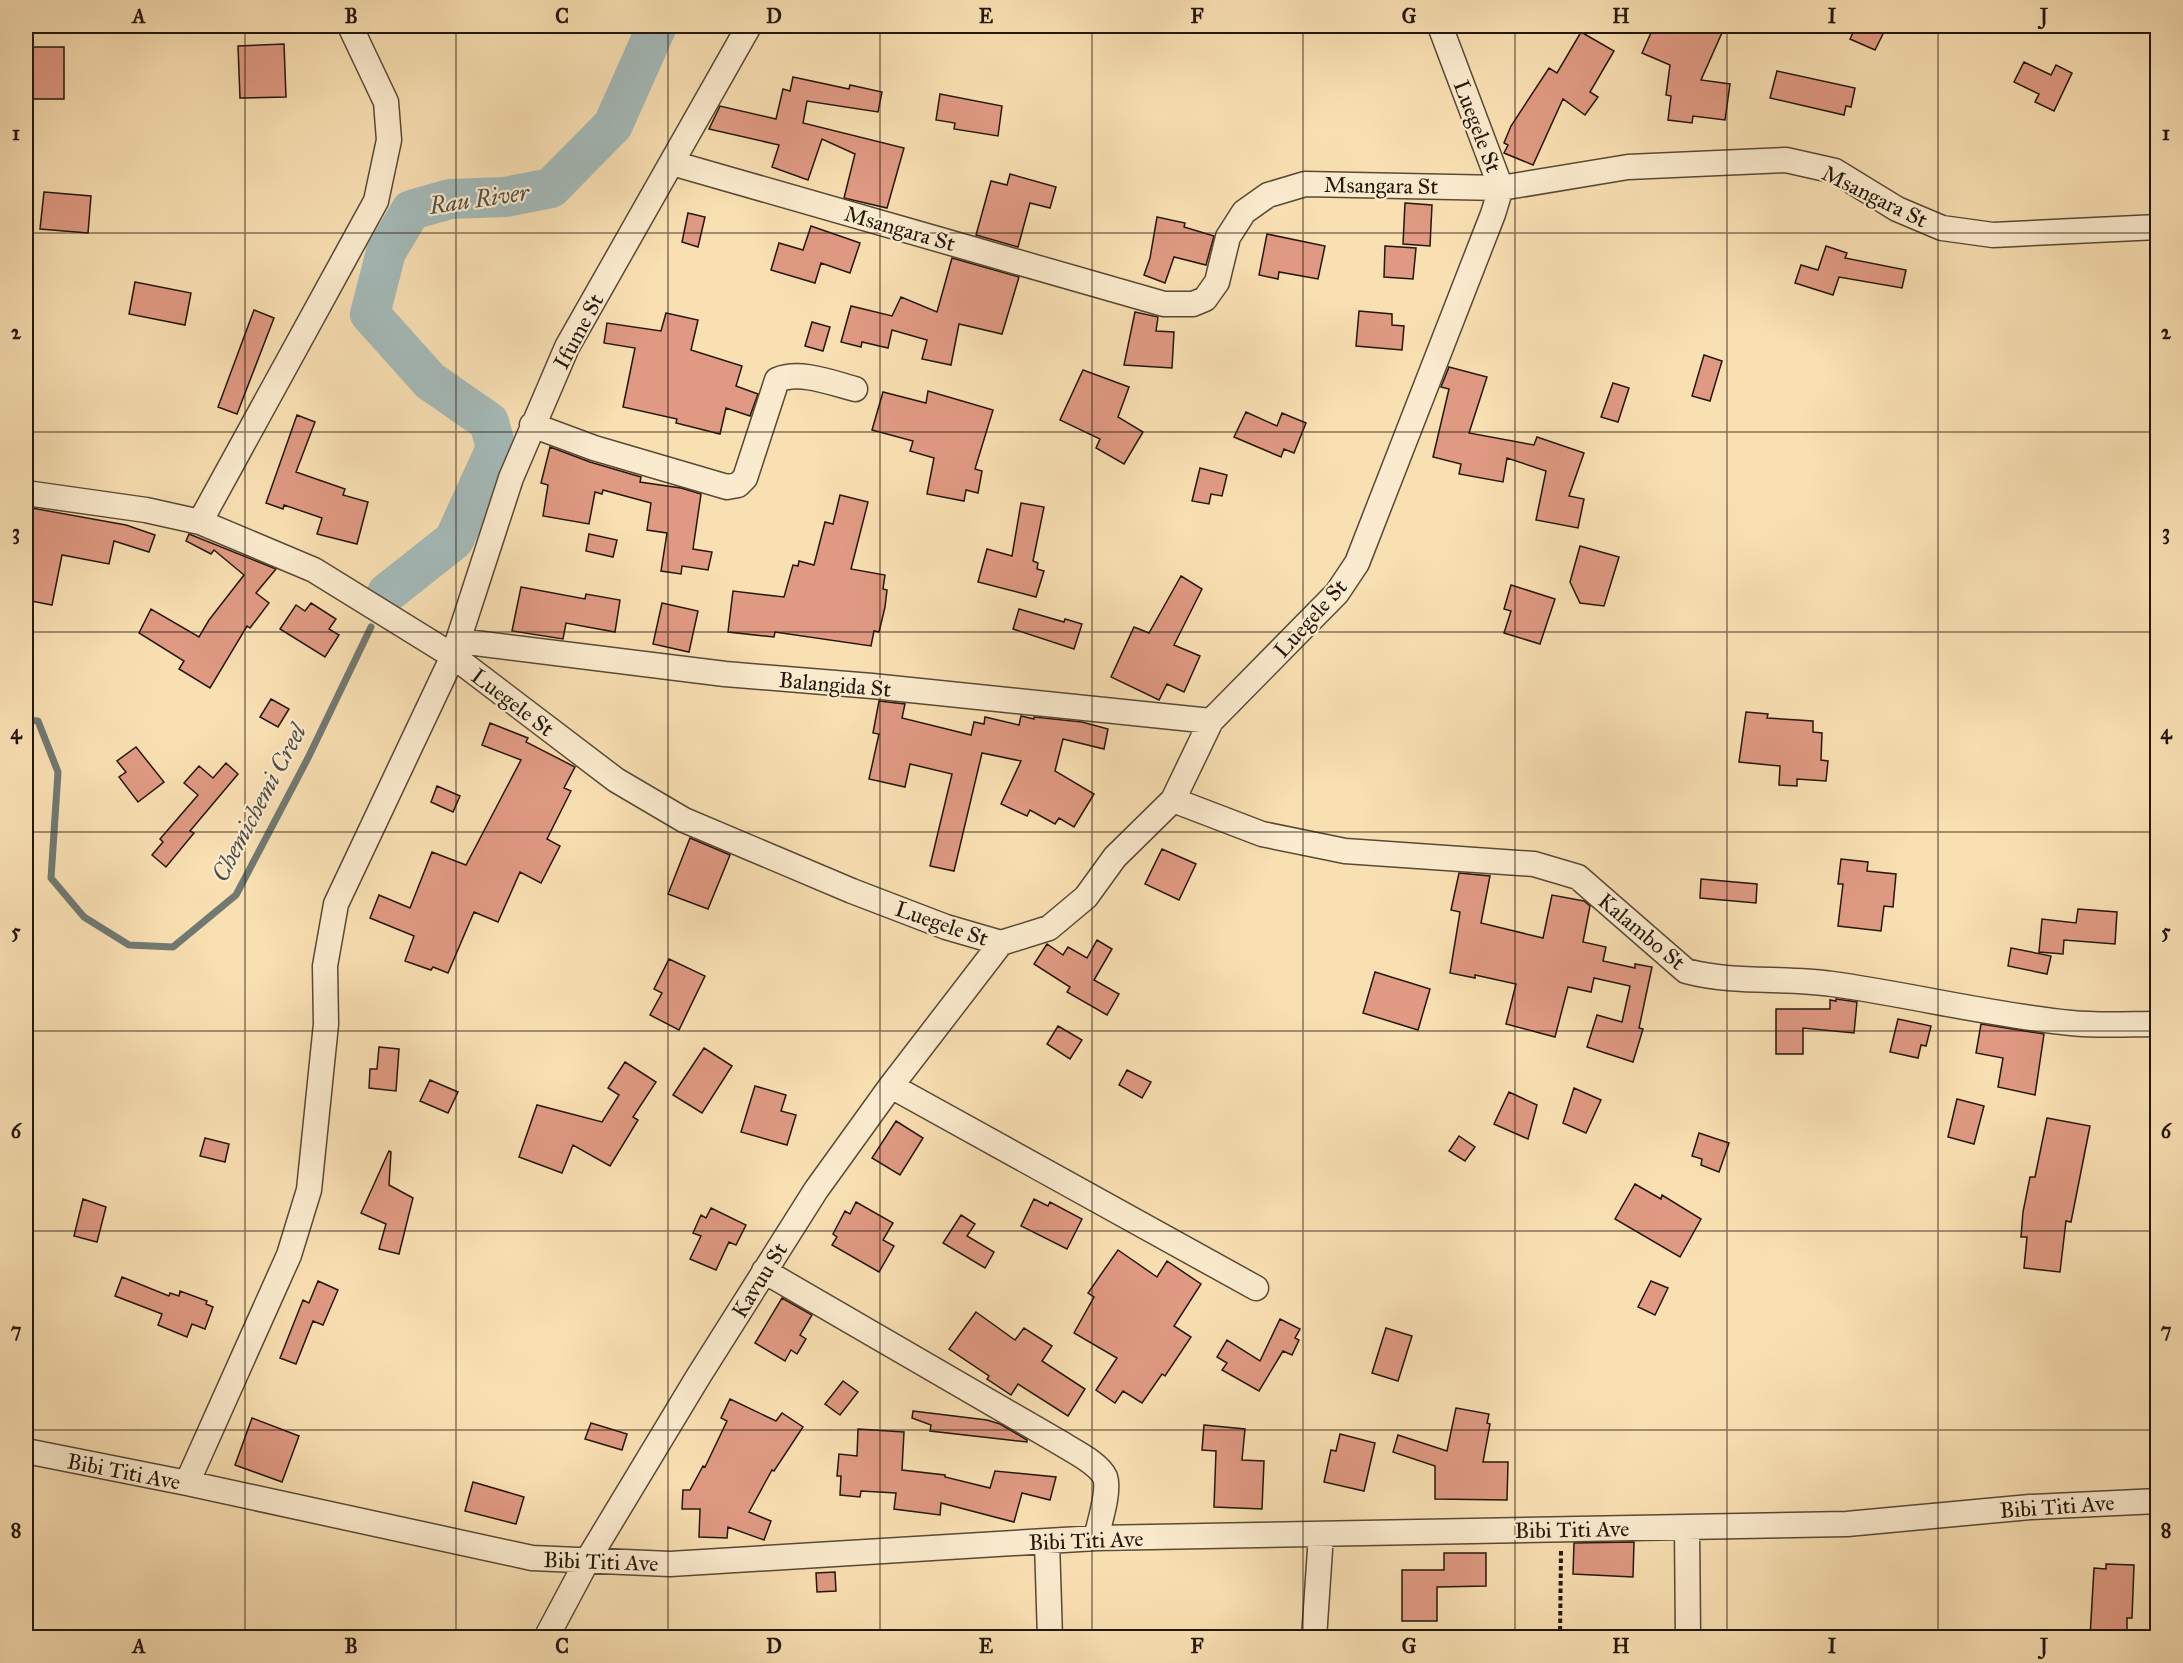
<svg xmlns="http://www.w3.org/2000/svg" width="2183" height="1663" font-family="'IM FELL Great Primer',serif">
	<style>
		.lines { fill: none; stroke-linecap: round; stroke-linejoin: round }
		.stream { stroke: #717973; stroke-width: 7 }
		.river { stroke: #a4bab9; stroke-width: 40 }
		.building { fill: #e09a83; stroke: #24170b; stroke-width: 1.5 }
		.minor-casing { stroke: #594935; stroke-width: 27 }
		.path { stroke: #24170b; stroke-width: 4; stroke-dasharray: 4.5 3; stroke-linecap: butt }
		.minor { stroke: #fbebce; stroke-width: 24 }
		.grid { fill: none; stroke: #24170b; stroke-width: 1.5; stroke-opacity: 0.55 }
		.labels { text-anchor: middle; stroke-width: 4.5; stroke-linejoin: round; paint-order: stroke }
		.street-label { font-size: 22px; fill: #24170b; stroke: #fbebce }
		.water-label { font-size: 24px; font-style: italic; fill: #515048; stroke: #fbebce }
		.neatline { fill: none; stroke: #24170b; stroke-width: 2 }
		.grid-label { font-size: 20px; text-anchor: middle; font-weight: bold; fill: #24170b }
	</style>
	<rect width="100%" height="100%" fill="#f9e0b3"/>
	<filter id="stains"><feTurbulence type="fractalNoise" baseFrequency=".00333" numOctaves="4"/><feColorMatrix values="0 0 0 0 .2 0 0 0 0 .09 0 0 0 0 .02 0 0 0 .5 -.17"/></filter>
	<radialGradient id="worn" r=".72"><stop offset=".6" stop-color="#630" stop-opacity="0"/><stop offset="1" stop-color="#630" stop-opacity=".3"/></radialGradient>
	<g class="lines">
		<path class="stream" d="M 26,720 L 38,721 L 58,772 L 51,878 L 84,917 L 129,945 L 173,947 L 236,895 L 308,758 L 371,627"/>
		<path class="river" d="M 387,593 L 454,540 L 496,448 L 489,422 L 430,381 L 370,314 L 386,252 L 411,210 L 450,199 L 505,197 L 551,188 L 613,125 L 657,26"/>
	</g>
	<path class="building" d="M 1654,26 L 1725,26 L 1701,80 L 1730,84 L 1725,120 L 1693,116 L 1692,123 L 1668,120 L 1671,96 L 1666,95 L 1670,65 L 1642,53 Z
		M 1856,26 L 1870,26 L 1884,32 L 1875,50 L 1850,39 Z
		M 1581,32 L 1614,51 L 1590,92 L 1598,97 L 1585,115 L 1563,99 L 1533,165 L 1504,153 L 1508,145 L 1504,143 L 1511,126 L 1549,68 L 1557,73 Z
		M 284,44 L 286,97 L 240,98 L 238,46 Z
		M 26,47 L 64,47 L 64,99 L 26,99 Z
		M 2024,62 L 2051,75 L 2056,65 L 2072,73 L 2054,111 L 2035,102 L 2039,94 L 2014,82 Z
		M 1777,71 L 1855,88 L 1851,107 L 1846,106 L 1844,115 L 1770,98 Z
		M 793,77 L 849,89 L 850,85 L 882,92 L 878,112 L 807,101 L 803,123 L 904,148 L 887,208 L 844,198 L 855,154 L 822,139 L 808,180 L 772,167 L 779,145 L 709,129 L 720,106 L 776,119 L 783,89 L 790,91 Z
		M 940,94 L 1002,106 L 998,136 L 954,129 L 955,123 L 936,120 Z
		M 1010,174 L 1056,187 L 1050,208 L 1030,203 L 1018,247 L 976,235 L 991,181 L 1007,185 Z
		M 44,192 L 91,196 L 88,233 L 40,229 Z
		M 1405,203 L 1432,205 L 1430,246 L 1403,244 Z
		M 688,213 L 705,217 L 698,247 L 682,242 Z
		M 1157,217 L 1185,223 L 1184,227 L 1214,236 L 1206,265 L 1174,257 L 1165,283 L 1144,275 L 1150,258 Z
		M 811,226 L 860,243 L 850,273 L 821,263 L 815,283 L 771,270 L 779,243 L 803,250 Z
		M 1267,234 L 1325,246 L 1318,279 L 1279,272 L 1278,279 L 1259,275 Z
		M 1385,246 L 1416,248 L 1413,279 L 1384,277 Z
		M 1826,246 L 1847,253 L 1845,258 L 1906,270 L 1902,288 L 1839,277 L 1833,295 L 1795,283 L 1801,265 L 1818,270 Z
		M 952,258 L 1019,277 L 1002,334 L 959,324 L 951,365 L 922,359 L 927,340 L 892,330 L 888,348 L 862,342 L 861,347 L 841,342 L 851,306 L 892,316 L 901,297 L 937,312 Z
		M 135,282 L 191,293 L 185,325 L 129,314 Z
		M 254,310 L 274,318 L 237,414 L 218,407 Z
		M 1359,311 L 1392,314 L 1392,325 L 1404,326 L 1402,350 L 1356,346 Z
		M 1135,312 L 1158,317 L 1156,331 L 1174,332 L 1172,368 L 1124,365 Z
		M 666,313 L 698,320 L 691,350 L 742,366 L 736,386 L 758,394 L 750,416 L 726,408 L 720,434 L 676,423 L 677,419 L 623,407 L 635,348 L 604,343 L 607,323 L 661,331 Z
		M 812,322 L 830,327 L 823,351 L 805,346 Z
		M 1704,355 L 1722,361 L 1710,401 L 1692,396 Z
		M 1449,367 L 1487,377 L 1469,433 L 1534,445 L 1537,437 L 1584,453 L 1569,496 L 1584,499 L 1578,528 L 1536,520 L 1546,471 L 1507,458 L 1503,482 L 1459,474 L 1461,464 L 1433,457 L 1449,389 L 1441,387 Z
		M 1083,370 L 1129,387 L 1118,417 L 1143,432 L 1124,464 L 1096,448 L 1100,439 L 1060,420 Z
		M 1613,383 L 1629,388 L 1618,422 L 1601,417 Z
		M 928,391 L 993,410 L 975,469 L 982,471 L 978,493 L 966,490 L 964,501 L 927,494 L 934,458 L 910,451 L 913,441 L 872,430 L 883,392 L 926,403 Z
		M 1246,412 L 1277,426 L 1282,413 L 1306,423 L 1294,453 L 1284,449 L 1281,457 L 1234,437 Z
		M 297,415 L 315,422 L 296,472 L 345,489 L 343,495 L 368,502 L 357,544 L 317,534 L 322,518 L 284,505 L 283,509 L 266,503 Z
		M 550,447 L 590,462 L 641,477 L 640,482 L 681,488 L 701,494 L 693,549 L 712,552 L 708,570 L 682,566 L 681,574 L 661,571 L 667,533 L 647,530 L 651,503 L 603,490 L 602,494 L 595,492 L 589,524 L 543,516 L 548,485 L 541,483 Z
		M 1200,468 L 1227,475 L 1222,496 L 1211,494 L 1209,504 L 1192,501 Z
		M 840,495 L 868,502 L 851,569 L 885,575 L 883,589 L 887,590 L 885,607 L 879,632 L 874,631 L 871,646 L 775,632 L 774,637 L 728,632 L 733,591 L 784,597 L 793,565 L 798,566 L 799,561 L 814,565 L 825,522 L 833,524 Z
		M 1021,503 L 1044,507 L 1033,561 L 1038,563 L 1037,569 L 1044,571 L 1036,597 L 978,582 L 987,549 L 1012,556 Z
		M 26,507 L 126,525 L 155,535 L 149,552 L 114,541 L 109,564 L 62,555 L 52,605 L 26,600 Z
		M 189,534 L 276,569 L 256,593 L 269,603 L 250,628 L 247,626 L 210,688 L 179,669 L 184,661 L 139,633 L 151,609 L 199,637 L 209,620 L 244,575 L 214,550 L 211,554 L 186,541 Z
		M 589,534 L 617,540 L 613,557 L 586,551 Z
		M 1580,546 L 1619,557 L 1604,606 L 1580,603 L 1570,582 Z
		M 1181,576 L 1202,589 L 1174,645 L 1200,656 L 1184,692 L 1167,684 L 1159,700 L 1111,677 L 1134,627 L 1149,633 Z
		M 1511,585 L 1555,599 L 1540,644 L 1504,633 L 1511,611 L 1504,609 Z
		M 521,587 L 585,599 L 586,594 L 620,600 L 615,632 L 566,623 L 563,639 L 512,631 Z
		M 311,603 L 336,619 L 329,629 L 339,635 L 325,657 L 280,629 L 296,605 L 305,611 Z
		M 662,603 L 698,611 L 689,652 L 653,644 Z
		M 1019,609 L 1064,622 L 1065,619 L 1082,624 L 1074,649 L 1013,629 Z
		M 271,699 L 289,709 L 278,727 L 260,717 Z
		M 879,701 L 905,704 L 902,718 L 971,735 L 974,722 L 984,724 L 985,717 L 1019,725 L 1021,716 L 1034,719 L 1034,717 L 1082,722 L 1108,729 L 1104,749 L 1063,739 L 1055,771 L 1094,794 L 1074,827 L 1059,818 L 1055,824 L 1030,810 L 1027,816 L 1001,804 L 1021,761 L 982,753 L 954,871 L 930,866 L 952,774 L 910,764 L 905,787 L 869,779 L 879,734 L 873,733 Z
		M 1746,712 L 1768,714 L 1767,718 L 1813,721 L 1813,732 L 1822,733 L 1821,760 L 1828,761 L 1826,781 L 1797,779 L 1797,786 L 1779,785 L 1780,766 L 1739,762 Z
		M 490,723 L 528,738 L 526,742 L 575,767 L 564,788 L 571,791 L 547,839 L 560,846 L 541,883 L 520,872 L 498,922 L 474,912 L 448,973 L 433,967 L 431,970 L 405,961 L 414,936 L 370,918 L 379,895 L 410,908 L 432,852 L 466,865 L 521,760 L 482,745 Z
		M 136,747 L 164,782 L 138,802 L 119,777 L 126,772 L 117,761 Z
		M 226,763 L 238,774 L 190,831 L 194,833 L 166,867 L 152,855 L 163,842 L 160,839 L 198,795 L 184,783 L 199,766 L 213,778 Z
		M 437,786 L 460,796 L 453,812 L 431,802 Z
		M 690,838 L 730,855 L 708,909 L 668,894 Z
		M 1162,849 L 1196,864 L 1179,900 L 1145,884 Z
		M 1841,859 L 1868,862 L 1867,871 L 1896,874 L 1893,907 L 1884,906 L 1881,931 L 1838,926 L 1843,884 L 1838,884 Z
		M 1459,873 L 1490,876 L 1481,923 L 1543,938 L 1552,895 L 1584,901 L 1590,906 L 1583,942 L 1606,947 L 1603,961 L 1635,968 L 1635,964 L 1652,967 L 1639,1028 L 1643,1029 L 1633,1062 L 1587,1047 L 1597,1015 L 1622,1022 L 1630,986 L 1594,978 L 1591,992 L 1568,987 L 1555,1037 L 1506,1024 L 1516,984 L 1475,975 L 1475,978 L 1450,973 L 1460,912 L 1451,910 Z
		M 1701,879 L 1757,884 L 1756,903 L 1700,898 Z
		M 2078,909 L 2117,912 L 2115,944 L 2064,940 L 2063,954 L 2039,952 L 2042,919 L 2076,923 Z
		M 1097,940 L 1112,949 L 1094,980 L 1119,994 L 1107,1015 L 1067,992 L 1070,987 L 1034,964 L 1047,944 L 1063,955 L 1068,947 L 1087,958 Z
		M 2011,948 L 2051,956 L 2047,974 L 2008,966 Z
		M 669,959 L 705,976 L 679,1030 L 650,1015 L 662,993 L 654,989 Z
		M 1375,972 L 1430,989 L 1418,1030 L 1363,1013 Z
		M 1836,999 L 1857,1002 L 1854,1033 L 1803,1028 L 1803,1054 L 1776,1054 L 1776,1009 L 1830,1009 L 1830,1000 L 1836,1001 Z
		M 1898,1019 L 1931,1026 L 1926,1046 L 1921,1045 L 1918,1058 L 1890,1052 Z
		M 1981,1024 L 2044,1034 L 2035,1095 L 1998,1087 L 2003,1058 L 1976,1053 Z
		M 1058,1026 L 1082,1040 L 1070,1059 L 1047,1044 Z
		M 379,1047 L 399,1049 L 396,1091 L 369,1088 L 370,1069 L 377,1069 Z
		M 704,1048 L 732,1066 L 702,1113 L 673,1095 Z
		M 625,1062 L 656,1082 L 633,1117 L 638,1120 L 610,1166 L 573,1145 L 562,1173 L 519,1157 L 537,1105 L 602,1122 L 619,1095 L 608,1088 Z
		M 1127,1070 L 1151,1082 L 1142,1098 L 1119,1085 Z
		M 430,1080 L 458,1092 L 448,1113 L 420,1101 Z
		M 755,1086 L 786,1095 L 781,1111 L 796,1115 L 787,1145 L 741,1132 Z
		M 1574,1088 L 1601,1100 L 1586,1133 L 1563,1123 Z
		M 1509,1092 L 1537,1105 L 1528,1139 L 1494,1124 Z
		M 1957,1099 L 1984,1106 L 1974,1144 L 1948,1137 Z
		M 2047,1118 L 2090,1126 L 2071,1222 L 2066,1221 L 2060,1272 L 2024,1268 L 2027,1237 L 2021,1237 L 2023,1212 L 2030,1177 L 2035,1177 Z
		M 896,1121 L 923,1138 L 900,1175 L 872,1158 Z
		M 1699,1133 L 1729,1143 L 1719,1172 L 1701,1165 L 1702,1159 L 1692,1156 Z
		M 1459,1136 L 1475,1147 L 1465,1161 L 1449,1151 Z
		M 205,1138 L 229,1144 L 225,1162 L 200,1156 Z
		M 389,1151 L 391,1152 L 389,1185 L 413,1198 L 399,1254 L 379,1249 L 386,1224 L 361,1213 Z
		M 1635,1184 L 1661,1199 L 1662,1195 L 1701,1219 L 1680,1257 L 1615,1219 Z
		M 83,1199 L 106,1207 L 97,1242 L 74,1236 Z
		M 1034,1199 L 1048,1206 L 1050,1202 L 1082,1219 L 1067,1249 L 1021,1226 Z
		M 856,1202 L 893,1223 L 883,1240 L 894,1246 L 879,1272 L 832,1245 L 837,1237 L 833,1234 L 845,1211 L 850,1214 Z
		M 711,1208 L 746,1225 L 736,1245 L 729,1242 L 716,1270 L 690,1259 L 701,1236 L 693,1233 L 701,1215 L 706,1218 Z
		M 961,1215 L 975,1224 L 967,1236 L 994,1252 L 985,1268 L 943,1243 Z
		M 1118,1250 L 1157,1277 L 1167,1261 L 1201,1284 L 1174,1326 L 1191,1337 L 1165,1376 L 1162,1374 L 1142,1403 L 1123,1391 L 1115,1403 L 1096,1390 L 1117,1358 L 1074,1333 L 1094,1297 L 1088,1293 Z
		M 122,1277 L 169,1296 L 170,1293 L 179,1296 L 180,1291 L 207,1301 L 206,1304 L 213,1307 L 205,1329 L 192,1324 L 187,1337 L 158,1325 L 162,1314 L 115,1296 Z
		M 318,1281 L 338,1290 L 323,1325 L 313,1321 L 296,1364 L 280,1358 L 303,1300 L 309,1303 Z
		M 1651,1281 L 1668,1288 L 1655,1315 L 1638,1307 Z
		M 782,1298 L 812,1315 L 800,1335 L 806,1339 L 797,1354 L 791,1350 L 785,1361 L 755,1343 Z
		M 976,1312 L 1015,1340 L 1024,1328 L 1052,1346 L 1042,1361 L 1085,1389 L 1068,1416 L 1018,1384 L 1011,1395 L 987,1379 L 989,1376 L 949,1349 Z
		M 1280,1319 L 1300,1329 L 1295,1338 L 1299,1340 L 1292,1355 L 1283,1351 L 1259,1391 L 1222,1370 L 1227,1363 L 1217,1357 L 1227,1340 L 1260,1361 Z
		M 1386,1328 L 1412,1336 L 1398,1381 L 1372,1373 Z
		M 843,1381 L 858,1392 L 840,1415 L 825,1404 Z
		M 730,1399 L 776,1421 L 782,1413 L 803,1427 L 774,1471 L 772,1470 L 749,1512 L 771,1521 L 764,1540 L 728,1527 L 727,1538 L 699,1537 L 700,1509 L 682,1509 L 683,1490 L 690,1490 L 703,1466 L 705,1467 L 727,1421 L 721,1418 Z
		M 1456,1408 L 1489,1414 L 1487,1423 L 1490,1424 L 1483,1462 L 1508,1462 L 1507,1500 L 1435,1499 L 1435,1466 L 1393,1452 L 1398,1435 L 1447,1451 Z
		M 913,1411 L 987,1420 L 1000,1424 L 1027,1440 L 1027,1442 L 930,1431 L 931,1425 L 912,1418 Z
		M 252,1418 L 299,1436 L 282,1482 L 235,1465 Z
		M 591,1423 L 627,1434 L 622,1450 L 585,1439 Z
		M 1204,1425 L 1245,1429 L 1242,1460 L 1264,1461 L 1262,1509 L 1214,1507 L 1216,1451 L 1202,1450 Z
		M 858,1429 L 904,1432 L 902,1470 L 945,1475 L 945,1477 L 990,1488 L 995,1471 L 1056,1477 L 1050,1500 L 1022,1493 L 1014,1522 L 941,1503 L 940,1515 L 894,1509 L 896,1493 L 861,1491 L 860,1497 L 840,1495 L 841,1476 L 837,1476 L 839,1454 L 857,1456 Z
		M 1340,1434 L 1375,1443 L 1364,1491 L 1324,1482 L 1331,1450 L 1336,1451 Z
		M 473,1482 L 524,1497 L 516,1524 L 465,1511 Z
		M 1634,1542 L 1633,1577 L 1573,1574 L 1574,1543 Z
		M 1444,1553 L 1486,1553 L 1486,1586 L 1437,1587 L 1437,1621 L 1402,1621 L 1402,1570 L 1444,1570 Z
		M 2106,1564 L 2134,1565 L 2132,1618 L 2127,1618 L 2127,1633 L 2110,1632 L 2110,1637 L 2090,1637 L 2094,1568 L 2106,1569 Z
		M 835,1572 L 836,1591 L 817,1592 L 816,1573 Z"/>
	<g class="lines">
		<defs>
			<path id="minor" d="M 672,163 L 1164,304 L 1193,304 L 1205,299 L 1217,282 L 1228,237 L 1244,212 L 1268,195 L 1305,184 L 1501,188 L 1628,167 L 1786,160 L 1835,171 L 1897,209 L 1942,228 L 1993,235 L 2158,227
				M 532,425 L 594,448 L 727,487 L 738,485 L 745,478 L 777,380 C 800,370 832,383 855,389
				M 26,493 L 146,510 L 200,522 L 314,570 L 453,656 L 616,780 L 684,820 L 852,891 L 946,927 L 1001,943 L 1049,928 L 1086,897 L 1115,857 L 1173,800 L 1211,721 L 1337,593 L 1357,563 L 1493,214 L 1501,188 L 1440,26
				M 200,522 L 376,201 L 389,140 L 386,102 L 350,26
				M 459,641 L 725,674 L 872,686 L 1211,721
				M 1173,800 L 1262,834 L 1345,851 L 1534,864 L 1578,877 L 1686,971 C 1734,984 1783,977 1832,984 C 1912,995 1990,1015 2071,1023 C 2099,1026 2129,1024 2158,1024
				M 891,1086 L 1256,1288
				M 764,1271 L 1064,1445 C 1076,1453 1098,1463 1105,1477 C 1110,1491 1099,1524 1096,1538
				M 26,1451 L 187,1483 L 532,1558 L 670,1564 L 1096,1538 L 1847,1524 L 2030,1507 L 2158,1501
				M 187,1483 L 289,1255 L 309,1190 L 326,1024 L 325,966 L 336,904 L 453,656 L 511,478 L 567,347 L 749,26
				M 1687,1528 L 1688,1638
				M 1047,1542 L 1050,1638
				M 546,1638 L 587,1561 L 698,1377 L 816,1190 L 891,1086 L 1001,943
				M 1314,1638 L 1321,1535"/>
		</defs>
		<use href="#minor" class="minor-casing"/>
		<path class="path" d="M 1560,1638 L 1561,1550"/>
		<use href="#minor" class="minor"/>
	</g>
	<path class="grid" d="M 245,26 L 245,1638M 456,26 L 456,1638M 668,26 L 668,1638M 880,26 L 880,1638M 1092,26 L 1092,1638M 1303,26 L 1303,1638M 1515,26 L 1515,1638M 1727,26 L 1727,1638M 1938,26 L 1938,1638M 26,233 L 2158,233M 26,432 L 2158,432M 26,632 L 2158,632M 26,832 L 2158,832M 26,1031 L 2158,1031M 26,1231 L 2158,1231M 26,1430 L 2158,1430"/>
	<g class="labels">
		<g class="street-label">
			<text transform="translate(1478 126) rotate(69)" y="8">Luegele St</text>
			<text transform="translate(1381 185) rotate(1)" y="8">Msangara St</text>
			<text transform="translate(1875 196) rotate(26)" y="8">Msangara St</text>
			<text transform="translate(900 228) rotate(16)" y="8">Msangara St</text>
			<text transform="translate(578 331) rotate(-62)" y="8">Ifume St</text>
			<text transform="translate(1310 618) rotate(-48)" y="8">Luegele St</text>
			<text transform="translate(835 684) rotate(5)" y="8">Balangida St</text>
			<text transform="translate(513 702) rotate(37)" y="8">Luegele St</text>
			<text transform="translate(942 923) rotate(19)" y="8">Luegele St</text>
			<text transform="translate(1642 931) rotate(40)" y="8">Kalambo St</text>
			<text transform="translate(759 1280) rotate(-58)" y="8">Kavuu St</text>
			<text transform="translate(124 1471) rotate(11)" y="8">Bibi Titi Ave</text>
			<text transform="translate(2057 1506) rotate(-4)" y="8">Bibi Titi Ave</text>
			<text transform="translate(1572 1529) rotate(-1)" y="8">Bibi Titi Ave</text>
			<text transform="translate(1086 1540) rotate(-2)" y="8">Bibi Titi Ave</text>
			<text transform="translate(601 1561) rotate(2)" y="8">Bibi Titi Ave</text>
		</g>
		<g class="water-label">
			<text transform="translate(479 199) rotate(-8)" y="8">Rau River</text>
			<text transform="translate(259 803) rotate(-62)" y="8">Chemichemi Creel</text>
		</g>
	</g>
	<rect width="2183" height="1663" fill="none" stroke="#f9e0b3" stroke-width="66"/>
	<rect x="33" y="33" width="2117" height="1597" class="neatline"/>
	<g class="grid-label">
		<text x="139" y="23">A</text>
		<text x="351" y="23">B</text>
		<text x="562" y="23">C</text>
		<text x="774" y="23">D</text>
		<text x="986" y="23">E</text>
		<text x="1197" y="23">F</text>
		<text x="1409" y="23">G</text>
		<text x="1621" y="23">H</text>
		<text x="1832" y="23">I</text>
		<text x="2044" y="23">J</text>
		<text x="16" y="140">1</text>
		<text x="2166" y="140">1</text>
		<text x="16" y="339">2</text>
		<text x="2166" y="339">2</text>
		<text x="16" y="539">3</text>
		<text x="2166" y="539">3</text>
		<text x="16" y="739">4</text>
		<text x="2166" y="739">4</text>
		<text x="16" y="938">5</text>
		<text x="2166" y="938">5</text>
		<text x="16" y="1138">6</text>
		<text x="2166" y="1138">6</text>
		<text x="16" y="1337">7</text>
		<text x="2166" y="1337">7</text>
		<text x="16" y="1537">8</text>
		<text x="2166" y="1537">8</text>
		<text x="139" y="1653">A</text>
		<text x="351" y="1653">B</text>
		<text x="562" y="1653">C</text>
		<text x="774" y="1653">D</text>
		<text x="986" y="1653">E</text>
		<text x="1197" y="1653">F</text>
		<text x="1409" y="1653">G</text>
		<text x="1621" y="1653">H</text>
		<text x="1832" y="1653">I</text>
		<text x="2044" y="1653">J</text>
	</g>
	<rect width="100%" height="100%" filter="url(#stains)"/>
	<rect width="100%" height="100%" fill="url(#worn)"/>
</svg>
